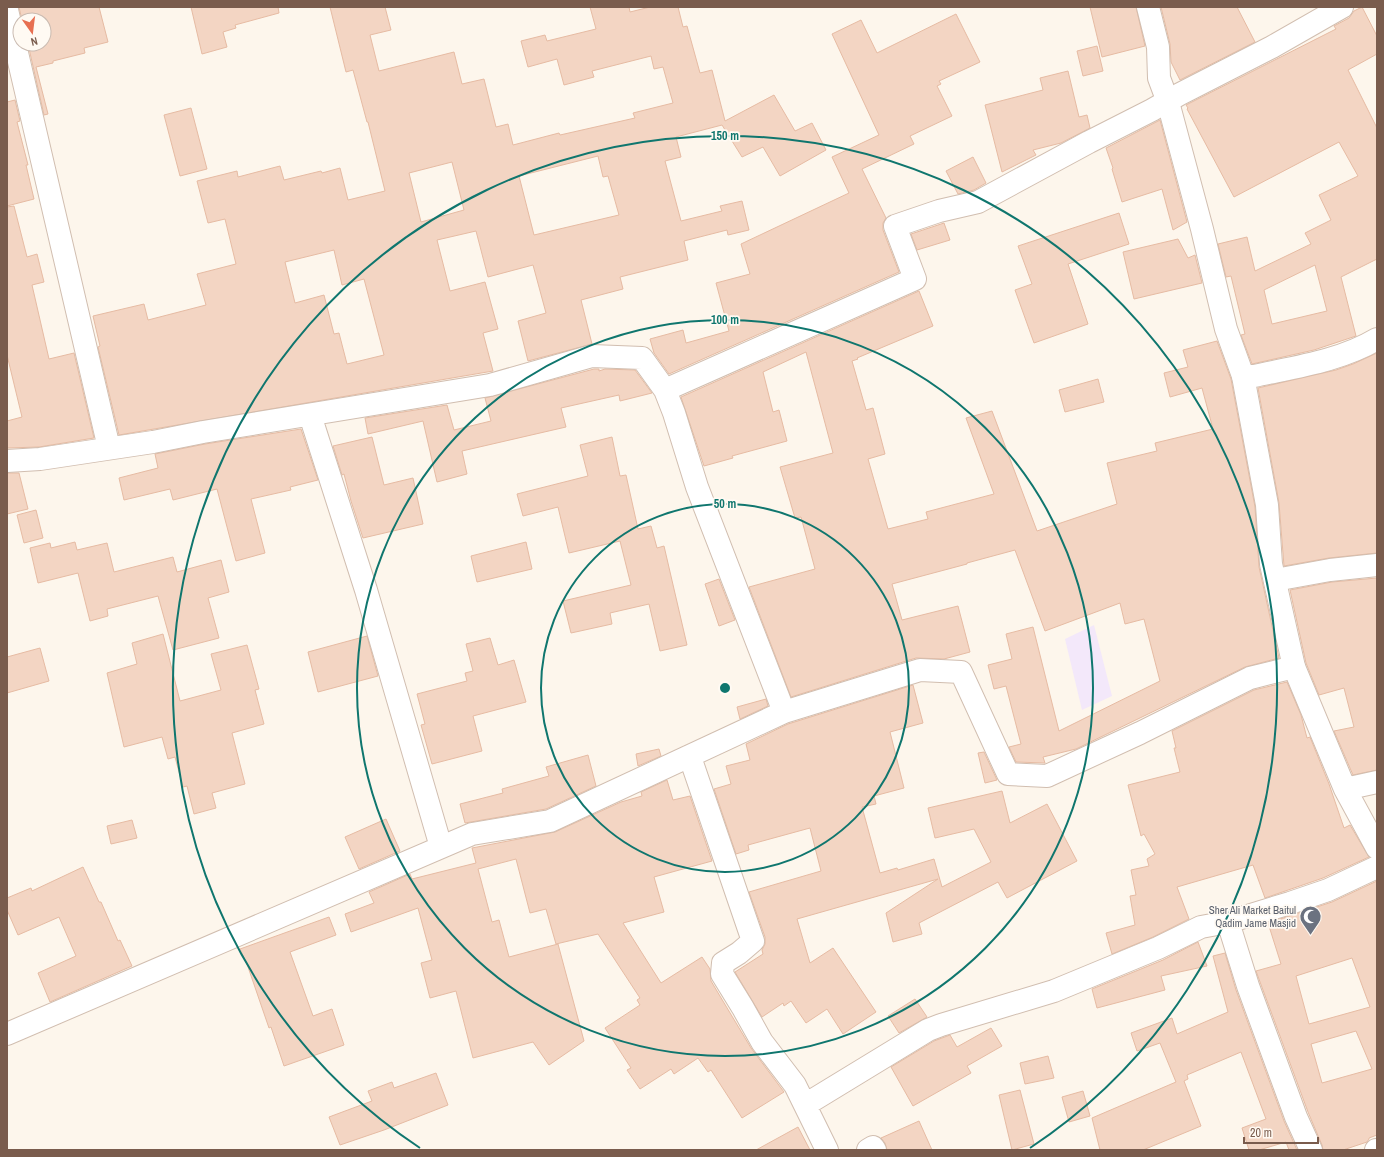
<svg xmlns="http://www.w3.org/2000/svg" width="1384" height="1157" font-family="'Archivo Narrow',sans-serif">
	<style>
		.education { fill: #f3e8fa }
		.building { fill: #f3d5c3; stroke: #e6bba3; fill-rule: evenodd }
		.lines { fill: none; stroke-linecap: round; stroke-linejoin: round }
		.minor-casing { stroke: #d1beb0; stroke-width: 24 }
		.tertiary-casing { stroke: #d1beb0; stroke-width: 24 }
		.minor { stroke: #fff; stroke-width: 22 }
		.tertiary { stroke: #fff; stroke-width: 22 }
		.ring { fill: none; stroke: #0f766e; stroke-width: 2 }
		.labels { text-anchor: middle; stroke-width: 3.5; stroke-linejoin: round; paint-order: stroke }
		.worship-label { font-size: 11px; fill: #5b616d; stroke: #fffaf3; text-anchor: end }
		.centre { fill: #0f766e; stroke: #fffaf3; stroke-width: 2 }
		.ring-label { font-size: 12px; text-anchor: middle; font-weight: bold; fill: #0f766e; stroke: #fffaf3; stroke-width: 3.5; stroke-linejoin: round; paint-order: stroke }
	</style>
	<rect width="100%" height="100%" fill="#fdf6ec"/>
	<path class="education" d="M 1094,625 L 1112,696 L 1082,710 L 1065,639 Z"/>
	<path class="building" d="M 19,7 L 99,7 L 108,42 L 84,48 L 85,53 L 53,61 L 53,63 L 36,67 L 48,114 L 44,115 L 28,44 L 44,44 L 44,20 L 22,20 Z
		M 191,7 L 278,7 L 279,13 L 235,25 L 236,28 L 223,32 L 227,47 L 202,54 Z
		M 330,7 L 385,7 L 391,30 L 370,35 L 379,71 L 454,52 L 462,84 L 484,79 L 496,127 L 508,124 L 513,145 L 559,133 L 560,135 L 635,118 L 633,113 L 673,103 L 663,67 L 654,69 L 651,56 L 592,71 L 594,77 L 564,85 L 557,59 L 528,67 L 521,41 L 545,35 L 547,41 L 596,29 L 590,7 L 629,7 L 630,12 L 650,7 L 678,7 L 683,27 L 687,26 L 700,73 L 712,70 L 725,121 L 774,95 L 795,131 L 812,123 L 826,150 L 780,176 L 763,147 L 742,157 L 722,125 L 676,137 L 681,157 L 665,161 L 681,221 L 722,211 L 720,206 L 742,201 L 749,230 L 728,235 L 727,230 L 684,241 L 688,260 L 620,277 L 623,289 L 581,300 L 592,344 L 528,361 L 518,321 L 546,313 L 533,265 L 488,277 L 476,231 L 437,240 L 450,291 L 485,282 L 498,329 L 483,333 L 493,371 L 119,435 L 98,347 L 100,346 L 93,316 L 144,304 L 148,320 L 206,305 L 197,274 L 236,264 L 225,219 L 208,223 L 197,181 L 237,171 L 238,177 L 280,166 L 284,180 L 321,171 L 322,173 L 340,168 L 348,200 L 385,191 L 368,122 L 367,122 L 353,70 L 346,72 ZM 598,156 L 603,177 L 608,176 L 619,215 L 534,235 L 519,176 ZM 452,162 L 464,210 L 421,222 L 409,173 ZM 334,250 L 342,285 L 364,279 L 384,355 L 347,364 L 339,333 L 334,334 L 324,295 L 295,303 L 285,262 Z
		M 1090,7 L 1136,7 L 1145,46 L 1102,57 Z
		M 1161,7 L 1237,7 L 1255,42 L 1180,80 L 1171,62 L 1170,44 Z
		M 1362,7 L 1377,36 L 1377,54 L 1348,70 L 1377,128 L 1377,259 L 1341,277 L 1356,336 L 1314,350 L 1252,364 L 1241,335 L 1245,334 L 1231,276 L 1226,277 L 1218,244 L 1247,237 L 1255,271 L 1311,244 L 1305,233 L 1331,220 L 1319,195 L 1358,176 L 1339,142 L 1234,197 L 1187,109 L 1188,108 L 1186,105 L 1336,29 L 1334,26 L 1349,18 L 1354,11 ZM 1315,265 L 1327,311 L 1272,324 L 1264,290 Z
		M 956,14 L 980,62 L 939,81 L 941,84 L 937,86 L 952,116 L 910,136 L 914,144 L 862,169 L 886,218 L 883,223 L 883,230 L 899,272 L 669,374 L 654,353 L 650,339 L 683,330 L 686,343 L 729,331 L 716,283 L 750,274 L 741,244 L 849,193 L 832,157 L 879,135 L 832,34 L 861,20 L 877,53 Z
		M 1097,46 L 1103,71 L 1083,76 L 1077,51 Z
		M 1068,71 L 1079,117 L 1087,115 L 1090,128 L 1061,143 L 1033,150 L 1036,155 L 1002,172 L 985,105 L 1043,90 L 1040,78 Z
		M 15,100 L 20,121 L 17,122 L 28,165 L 26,165 L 34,199 L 7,206 L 7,102 Z
		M 191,108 L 207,169 L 180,176 L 164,115 Z
		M 1160,120 L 1187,222 L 1173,230 L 1162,189 L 1122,202 L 1112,169 L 1113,168 L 1106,148 Z
		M 973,157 L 986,183 L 974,190 L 958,194 L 946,171 Z
		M 14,206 L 27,257 L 37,254 L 44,282 L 32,285 L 49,359 L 74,353 L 94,438 L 39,447 L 7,448 L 7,421 L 22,417 L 7,355 L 7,207 Z
		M 1119,213 L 1129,244 L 1068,264 L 1088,324 L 1034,343 L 1015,290 L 1032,284 L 1018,246 Z
		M 944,223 L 950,240 L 917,250 L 911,234 Z
		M 1178,239 L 1188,258 L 1195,255 L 1202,283 L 1134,299 L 1123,252 Z
		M 919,291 L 933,326 L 857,358 L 858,359 L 852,361 L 866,410 L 873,408 L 885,454 L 868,459 L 888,529 L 928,519 L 926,512 L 994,494 L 966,418 L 992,411 L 1037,531 L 1117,504 L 1107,463 L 1157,451 L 1155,443 L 1213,429 L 1202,388 L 1170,397 L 1164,373 L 1188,367 L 1183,350 L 1217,341 L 1231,379 L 1255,507 L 1259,567 L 1279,658 L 1245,667 L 1076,749 L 1043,757 L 1045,763 L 1016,762 L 1009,747 L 1021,744 L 1006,686 L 994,689 L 988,665 L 1012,659 L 1006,634 L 1033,627 L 1059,731 L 1160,681 L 1144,619 L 1125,624 L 1120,603 L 1045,631 L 1015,550 L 967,563 L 967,564 L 892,584 L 902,620 L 958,606 L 970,652 L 944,659 L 916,658 L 791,697 L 749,587 L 815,569 L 801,517 L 795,518 L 780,467 L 833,453 L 806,352 L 763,372 L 773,412 L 779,410 L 787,441 L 732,456 L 733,458 L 704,466 L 681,397 Z
		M 1377,353 L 1377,553 L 1329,558 L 1284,566 L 1279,503 L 1258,388 L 1336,370 L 1353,364 Z
		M 594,369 L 599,369 L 599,371 L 605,369 L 635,370 L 652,393 L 620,401 L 619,395 L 561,408 L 566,427 L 462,451 L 467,474 L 437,482 L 423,421 L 368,434 L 365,418 L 447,405 L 454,430 L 491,421 L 485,398 Z
		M 1098,379 L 1104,402 L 1065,412 L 1059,390 Z
		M 301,429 L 318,480 L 290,487 L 291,490 L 251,499 L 265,553 L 236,561 L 217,489 L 173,500 L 170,489 L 124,500 L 119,478 L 158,468 L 155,454 L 205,444 Z
		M 372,437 L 384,485 L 413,478 L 423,524 L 363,538 L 351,501 L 344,474 L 342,475 L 333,446 Z
		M 612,437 L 620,476 L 626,475 L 638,529 L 651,526 L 657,548 L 664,546 L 687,645 L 660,651 L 649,604 L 610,613 L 612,624 L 571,633 L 563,601 L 631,585 L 620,541 L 569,553 L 558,507 L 523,516 L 517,494 L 588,476 L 580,445 Z
		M 7,473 L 19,473 L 28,509 L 7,514 Z
		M 36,510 L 43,538 L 24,543 L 17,515 Z
		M 75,542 L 77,550 L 107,543 L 114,572 L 173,557 L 177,572 L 221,560 L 229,592 L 208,598 L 219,638 L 173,650 L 158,596 L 107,609 L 108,616 L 90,621 L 78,573 L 38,583 L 30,548 L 50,543 L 51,548 Z
		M 526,542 L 532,569 L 477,582 L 471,556 Z
		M 1377,578 L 1377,770 L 1353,775 L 1334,731 L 1354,727 L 1344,688 L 1319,695 L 1306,663 L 1290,590 L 1332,582 Z
		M 719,579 L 735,620 L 719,626 L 705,584 Z
		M 163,634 L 180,701 L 221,690 L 211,654 L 247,645 L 259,689 L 255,690 L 264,724 L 232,733 L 245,784 L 212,793 L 216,808 L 194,814 L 187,786 L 183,787 L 175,757 L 168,759 L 162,737 L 124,747 L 107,673 L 137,664 L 132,643 Z
		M 367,636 L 378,676 L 318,692 L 308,652 Z
		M 490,638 L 498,665 L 514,660 L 526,702 L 473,716 L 482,751 L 432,764 L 421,725 L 425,724 L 417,694 L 467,681 L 465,673 L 473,671 L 466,644 Z
		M 40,648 L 49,681 L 7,693 L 7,657 Z
		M 1287,682 L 1301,715 L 1307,738 L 1310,737 L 1329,784 L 1344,828 L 1350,825 L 1369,857 L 1323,878 L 1265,898 L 1253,865 L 1177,887 L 1189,919 L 1153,937 L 1112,954 L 1106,933 L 1135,925 L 1130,896 L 1136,895 L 1131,870 L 1149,866 L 1147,859 L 1155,854 L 1144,834 L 1141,836 L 1128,785 L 1180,772 L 1174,748 L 1176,748 L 1172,731 L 1254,690 Z
		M 913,685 L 923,723 L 890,732 L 904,788 L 874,796 L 876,804 L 862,807 L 880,873 L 897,868 L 898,870 L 934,859 L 942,887 L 991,862 L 974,829 L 935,838 L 928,808 L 1002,791 L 1010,823 L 1047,804 L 1077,861 L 1007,898 L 998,882 L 919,923 L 922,934 L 893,942 L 886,913 L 938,879 L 797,919 L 810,963 L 833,948 L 876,1012 L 843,1034 L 827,1009 L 806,1023 L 791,1001 L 784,1006 L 783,1003 L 762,1017 L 735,972 L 763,954 L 762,950 L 765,944 L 765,937 L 749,892 L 821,871 L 810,828 L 748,845 L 749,850 L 736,854 L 714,789 L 731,784 L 726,766 L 750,760 L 746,744 L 788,724 Z
		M 766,699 L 768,706 L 740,719 L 737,707 Z
		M 659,749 L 661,756 L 638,766 L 636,754 Z
		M 984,752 L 997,780 L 985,783 L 978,753 Z
		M 588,755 L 596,786 L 546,809 L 465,823 L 460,804 L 503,793 L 502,789 L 549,776 L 546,767 Z
		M 667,780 L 673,800 L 690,796 L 712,861 L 654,877 L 664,912 L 623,923 L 661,983 L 702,957 L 710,969 L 711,981 L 751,1048 L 784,1092 L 742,1118 L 711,1070 L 708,1072 L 698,1058 L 674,1074 L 671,1069 L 640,1089 L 627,1070 L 631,1068 L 605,1028 L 640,1005 L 637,1000 L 640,998 L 598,934 L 556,944 L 546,909 L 530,913 L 516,859 L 478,869 L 492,922 L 499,920 L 509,957 L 558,944 L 584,1041 L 549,1065 L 533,1042 L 473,1058 L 456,991 L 430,998 L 421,963 L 432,960 L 418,908 L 351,932 L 345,914 L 374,903 L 369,892 L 410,874 L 412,879 L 476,863 L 472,848 L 555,832 L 621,802 L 642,796 L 641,792 Z
		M 386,819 L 400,851 L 359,869 L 345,837 Z
		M 132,820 L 137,838 L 111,844 L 107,826 Z
		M 83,867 L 99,902 L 101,902 L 118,941 L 120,940 L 132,966 L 50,1002 L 38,973 L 76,956 L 59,917 L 18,935 L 7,910 L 7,898 L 31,888 L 32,891 Z
		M 1377,881 L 1377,1135 L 1369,1138 L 1369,1139 L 1367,1142 L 1343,1150 L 1323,1150 L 1322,1145 L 1308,1112 L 1256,971 L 1281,964 L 1268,923 L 1332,902 ZM 1352,958 L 1370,1007 L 1309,1024 L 1296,976 ZM 1356,1031 L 1372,1069 L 1322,1083 L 1311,1044 Z
		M 329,917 L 336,935 L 290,952 L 313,1016 L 332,1009 L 344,1045 L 284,1066 L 271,1027 L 269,1028 L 248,967 L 240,949 Z
		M 1198,942 L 1207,966 L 1161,976 L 1165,990 L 1097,1008 L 1092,989 L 1163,960 Z
		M 1225,953 L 1236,990 L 1284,1121 L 1297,1150 L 1289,1150 L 1286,1142 L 1259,1150 L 1249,1150 L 1242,1128 L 1266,1119 L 1241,1052 L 1187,1075 L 1188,1079 L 1184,1081 L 1201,1126 L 1143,1150 L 1100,1150 L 1092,1118 L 1176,1082 L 1160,1043 L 1137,1051 L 1131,1033 L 1172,1018 L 1177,1034 L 1228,1012 L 1213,956 Z
		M 915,999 L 927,1017 L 899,1033 L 888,1016 Z
		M 991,1028 L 1002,1046 L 967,1066 L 971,1073 L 913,1106 L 891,1067 L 934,1041 L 950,1035 L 957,1047 Z
		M 1048,1056 L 1054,1078 L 1025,1084 L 1020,1063 Z
		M 436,1073 L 448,1105 L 384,1130 L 340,1145 L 329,1117 L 372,1101 L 368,1091 L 392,1082 L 394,1088 Z
		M 1020,1090 L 1034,1144 L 1012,1150 L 999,1095 Z
		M 1083,1091 L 1090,1116 L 1069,1122 L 1062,1097 Z
		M 919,1121 L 932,1150 L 887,1150 L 885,1143 L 881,1138 Z
		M 798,1127 L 810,1150 L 756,1150 Z"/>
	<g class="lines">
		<defs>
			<path id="minor" d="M 7,10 L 109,448
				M 1243,376 L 1254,376 C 1295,367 1340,361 1377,339
				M 665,390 L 915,279 L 895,226 L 939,211 L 978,202 L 1089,142 L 1152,110 L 1180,94 L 1272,47 L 1342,7
				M 310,415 L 366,590 L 441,847
				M 7,461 L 40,459 L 153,442 L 203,432 L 490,385 L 592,356 L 642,358 L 665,390 L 674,413 L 697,487 L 784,712
				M 1275,580 L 1330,570 L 1377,565
				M 690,757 L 753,941 L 739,953 L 723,963 L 722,974 L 743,1008 L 762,1042 L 795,1085 L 827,1150
				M 1228,922 L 1248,986 L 1296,1117 L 1311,1150
				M 7,1034 L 472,834 L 550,821 L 784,712 L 920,670 L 961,672 L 1008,774 L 1047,776 L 1140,733 L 1250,678 L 1294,667
				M 805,1105 L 928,1030 L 941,1025 L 1054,991 L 1158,948 L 1201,927 L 1228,922 L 1290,903 L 1328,890 L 1377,867
				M 868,1150 L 873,1147 L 875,1150
				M 1376,1150 L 1377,1150"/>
			<path id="tertiary" d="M 1148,7 L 1158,47 L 1159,78 L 1168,102 L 1202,229 L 1226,329 L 1243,376 L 1267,505 L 1271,564 L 1294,667 L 1345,789 L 1377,848
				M 1345,789 L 1377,782"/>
		</defs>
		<use href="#minor" class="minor-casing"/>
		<use href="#tertiary" class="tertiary-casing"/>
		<use href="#minor" class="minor"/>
		<use href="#tertiary" class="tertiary"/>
	</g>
	<g class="ring">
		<circle cx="725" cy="688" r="184"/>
		<circle cx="725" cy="688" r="368"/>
		<path d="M420 1148A552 552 0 1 1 1030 1148"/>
	</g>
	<defs>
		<symbol id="mosque-pin" viewBox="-11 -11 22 30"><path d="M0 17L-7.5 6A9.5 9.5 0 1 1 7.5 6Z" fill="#6b7280" stroke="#fffaf3"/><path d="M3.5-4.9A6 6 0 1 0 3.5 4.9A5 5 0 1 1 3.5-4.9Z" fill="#fff"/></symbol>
	</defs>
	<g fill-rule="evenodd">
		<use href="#mosque-pin" x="1298" y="904" width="25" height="34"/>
	</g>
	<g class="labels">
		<g class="worship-label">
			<text x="1296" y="914">Sher Ali Market Baitul<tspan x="1296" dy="13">Qadim Jame Masjid</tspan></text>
		</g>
	</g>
	<circle cx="725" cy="688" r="6" class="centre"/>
	<g class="ring-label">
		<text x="725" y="140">150 m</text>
		<text x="725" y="324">100 m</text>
		<text x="725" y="508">50 m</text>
	</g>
	<rect width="1384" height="1157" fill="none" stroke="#7a5c4d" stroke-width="16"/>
	<g transform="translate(32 32) rotate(166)"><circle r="19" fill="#fffaf3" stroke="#cabbb1"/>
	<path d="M0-3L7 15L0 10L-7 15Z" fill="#e76f51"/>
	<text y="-6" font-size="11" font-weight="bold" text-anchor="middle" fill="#7a5c4d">N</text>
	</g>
	<path d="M1244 1137v6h74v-6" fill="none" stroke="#7a5c4d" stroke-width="2"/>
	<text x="1250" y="1137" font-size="12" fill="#7a5c4d" stroke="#fffaf3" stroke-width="3" paint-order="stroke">20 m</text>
</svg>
